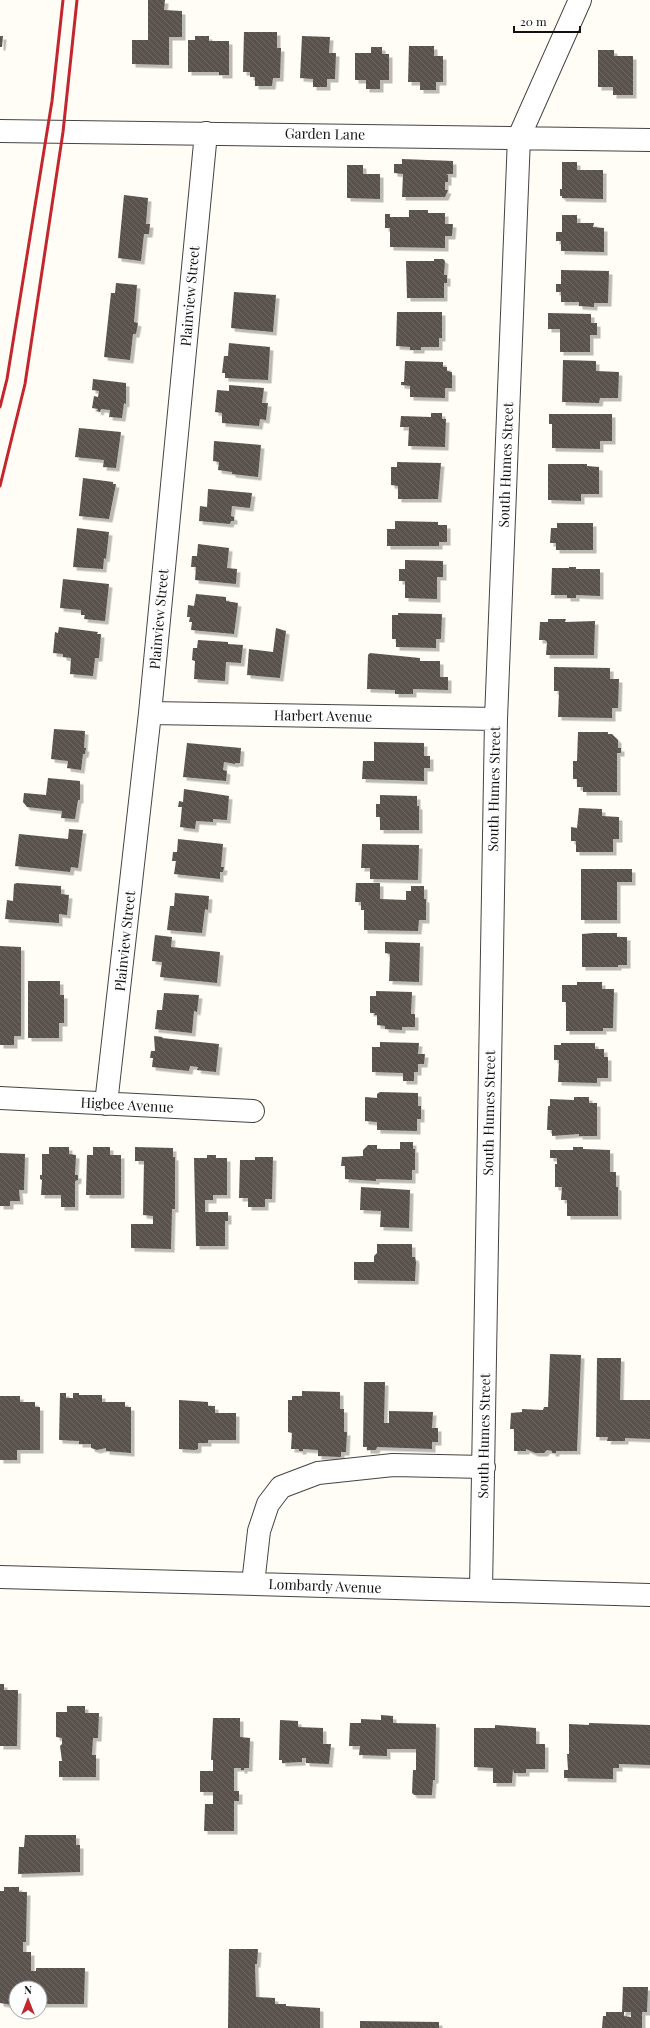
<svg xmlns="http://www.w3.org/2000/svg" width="650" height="2028" font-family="'Playfair Display',serif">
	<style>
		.building { fill: url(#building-back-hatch); filter: url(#shadow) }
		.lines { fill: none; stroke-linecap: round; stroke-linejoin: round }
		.minor-casing { stroke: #444; stroke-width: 24 }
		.minor { stroke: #fff; stroke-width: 22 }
		.rail { stroke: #c4262e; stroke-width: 3 }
		.labels { text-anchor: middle; stroke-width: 4; stroke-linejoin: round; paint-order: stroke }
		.street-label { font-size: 14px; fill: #111; stroke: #fff }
	</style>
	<defs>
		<pattern id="building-back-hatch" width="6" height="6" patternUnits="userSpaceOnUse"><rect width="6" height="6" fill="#5a524d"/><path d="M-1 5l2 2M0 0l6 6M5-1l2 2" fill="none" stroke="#6d6662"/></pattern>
		<filter id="shadow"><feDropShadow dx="3.5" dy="3.5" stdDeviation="0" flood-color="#0004"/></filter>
	</defs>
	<rect width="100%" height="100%" fill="#fffdf5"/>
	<path class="building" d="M 148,0 L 165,0 L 164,10 L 182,11 L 182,37 L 169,37 L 169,65 L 132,64 L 132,40 L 148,40 Z
		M 244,32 L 277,32 L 277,48 L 281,48 L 280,78 L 273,78 L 272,86 L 255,86 L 255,77 L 250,77 L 250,72 L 243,72 Z
		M 0,36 L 3,36 L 2,47 L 0,47 Z
		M 195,36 L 209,36 L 209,41 L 229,41 L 229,75 L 219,75 L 219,72 L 188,72 L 188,40 L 195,40 Z
		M 302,36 L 330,37 L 329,53 L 336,53 L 335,79 L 327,79 L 327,87 L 313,87 L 313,79 L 300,78 Z
		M 409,46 L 434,46 L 434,56 L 443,56 L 443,82 L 436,82 L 436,90 L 420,90 L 420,82 L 408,82 Z
		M 371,47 L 382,47 L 382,54 L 389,54 L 389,80 L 380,80 L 380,89 L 366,89 L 366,80 L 355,80 L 355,53 L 371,53 Z
		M 598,50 L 614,50 L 614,56 L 633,56 L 633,95 L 613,95 L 613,87 L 598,87 Z
		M 402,159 L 453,161 L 453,174 L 446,174 L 448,175 L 448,182 L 445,182 L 445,190 L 448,190 L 445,197 L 402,197 L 403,174 L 394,173 L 394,164 L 402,164 Z
		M 562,162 L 577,162 L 577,170 L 603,170 L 603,199 L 562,198 L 562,196 L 560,196 L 560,189 L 562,189 Z
		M 347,165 L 363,165 L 363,174 L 380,174 L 380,199 L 347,198 Z
		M 124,195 L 148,198 L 146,224 L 150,224 L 149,234 L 144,234 L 141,261 L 118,258 Z
		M 409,210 L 428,210 L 428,213 L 445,213 L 445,224 L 453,224 L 452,236 L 445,236 L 445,248 L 390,247 L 390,228 L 385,228 L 385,214 L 390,214 L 390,217 L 409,217 Z
		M 562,215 L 577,215 L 577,223 L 594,223 L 593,227 L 604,228 L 604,252 L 561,251 L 561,241 L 556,241 L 556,232 L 562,232 Z
		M 434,259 L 443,259 L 445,261 L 444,275 L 447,275 L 447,283 L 444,283 L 444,298 L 407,298 L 406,261 L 434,261 Z
		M 561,270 L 609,271 L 608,303 L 594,303 L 594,307 L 579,306 L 579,302 L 561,302 L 561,292 L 556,292 L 556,284 L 561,284 Z
		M 116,283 L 137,285 L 134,322 L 138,323 L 136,334 L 133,334 L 130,360 L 104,357 L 111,293 L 115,293 Z
		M 234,292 L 276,295 L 273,332 L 231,328 Z
		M 397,312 L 442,312 L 442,338 L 439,338 L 439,347 L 421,347 L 421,350 L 410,350 L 410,347 L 396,346 Z
		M 548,313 L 591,314 L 591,323 L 597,323 L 597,335 L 590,335 L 590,352 L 560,352 L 560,329 L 548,329 Z
		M 229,343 L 270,347 L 268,380 L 225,378 L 225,373 L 222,373 L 224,356 L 228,356 Z
		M 563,360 L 596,361 L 596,371 L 619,372 L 618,398 L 600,398 L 599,403 L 562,402 Z
		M 405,361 L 443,362 L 443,367 L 447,367 L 447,371 L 452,372 L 452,388 L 445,388 L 445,398 L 410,397 L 410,386 L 401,385 L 401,382 L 404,382 Z
		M 93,379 L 126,383 L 126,404 L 124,403 L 122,418 L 109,417 L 110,410 L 101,409 L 100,412 L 97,411 L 98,409 L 92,408 L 94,396 L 98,397 L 99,391 L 92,390 Z
		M 229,385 L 264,388 L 262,403 L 268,403 L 266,420 L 260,419 L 259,426 L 222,423 L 222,413 L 215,412 L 217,390 L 229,391 Z
		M 431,413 L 442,413 L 442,419 L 446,419 L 445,447 L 408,446 L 409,427 L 400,427 L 401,416 L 431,417 Z
		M 549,414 L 612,414 L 612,441 L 600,441 L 600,449 L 552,448 L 552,424 L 549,424 Z
		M 79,428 L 121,432 L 116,468 L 103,467 L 104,460 L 75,457 Z
		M 214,441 L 261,445 L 258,477 L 232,474 L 232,472 L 218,470 L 219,462 L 213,461 Z
		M 397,462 L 441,463 L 438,499 L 398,499 L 398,486 L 391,485 L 391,467 L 397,467 Z
		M 548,464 L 587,464 L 587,466 L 599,467 L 599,494 L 581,494 L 581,501 L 548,500 Z
		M 83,478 L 113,482 L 113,484 L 116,484 L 109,519 L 79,516 Z
		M 208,489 L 252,493 L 250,508 L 232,506 L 231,516 L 234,517 L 234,521 L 231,521 L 230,524 L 199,521 L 200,506 L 207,507 Z
		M 395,521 L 438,522 L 438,525 L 447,525 L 447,542 L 439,542 L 439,546 L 387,546 L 387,529 L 395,529 Z
		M 557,523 L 593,523 L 593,550 L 556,550 L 556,543 L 550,543 L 551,528 L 557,528 Z
		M 77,528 L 109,532 L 106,559 L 104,558 L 103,569 L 73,567 Z
		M 198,544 L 229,548 L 227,568 L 237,569 L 236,584 L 195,580 L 196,567 L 191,567 L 192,556 L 197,556 Z
		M 405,560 L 443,561 L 443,577 L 437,577 L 437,599 L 405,598 L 405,581 L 399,581 L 399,569 L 405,569 Z
		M 569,567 L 576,567 L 576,569 L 600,569 L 600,596 L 576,595 L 576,598 L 567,598 L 567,595 L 551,595 L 552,568 L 569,568 Z
		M 63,579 L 109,584 L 105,621 L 84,619 L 85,615 L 81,615 L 81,610 L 60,608 Z
		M 196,594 L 226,597 L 226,601 L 238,603 L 234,634 L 191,630 L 192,622 L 189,622 L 190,617 L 187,617 L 188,605 L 194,606 Z
		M 398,613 L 442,614 L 441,639 L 436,639 L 436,648 L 396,647 L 396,639 L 392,639 L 392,615 L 398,615 Z
		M 548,619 L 566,619 L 565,622 L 595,621 L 594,655 L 546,655 L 547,642 L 545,640 L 539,640 L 540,622 L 548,622 Z
		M 59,627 L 98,632 L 97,634 L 101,634 L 99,658 L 95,658 L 93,676 L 70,674 L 71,658 L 63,657 L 63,654 L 53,653 L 55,632 L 58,633 Z
		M 276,628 L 286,631 L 280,678 L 247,675 L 249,649 L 273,652 Z
		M 198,640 L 228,642 L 228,644 L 243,645 L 241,663 L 226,662 L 225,681 L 194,679 L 195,661 L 192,660 L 193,648 L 197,648 Z
		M 370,653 L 420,658 L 420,661 L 440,661 L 440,677 L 448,677 L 448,690 L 413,689 L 413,694 L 395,694 L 395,690 L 367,689 L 368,655 Z
		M 554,667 L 610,668 L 610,679 L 619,679 L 618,708 L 612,708 L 612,718 L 558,717 L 559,691 L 554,691 Z
		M 54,729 L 85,731 L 84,748 L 86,748 L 85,754 L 83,754 L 81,770 L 67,768 L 68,761 L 51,759 Z
		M 578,732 L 608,732 L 608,734 L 612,734 L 618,740 L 618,748 L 621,748 L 621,753 L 617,753 L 617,792 L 583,792 L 583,787 L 577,787 L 577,779 L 573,779 L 573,761 L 577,761 Z
		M 374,742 L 424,743 L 424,756 L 430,756 L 430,768 L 424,768 L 424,781 L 362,779 L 363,761 L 374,761 Z
		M 187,743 L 241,748 L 240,763 L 235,763 L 235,764 L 224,762 L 223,770 L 227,771 L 226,781 L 183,777 Z
		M 48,778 L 80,781 L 80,800 L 78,800 L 75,819 L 61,818 L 62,811 L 27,807 L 23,802 L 24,793 L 46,795 Z
		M 184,789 L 229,796 L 227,820 L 213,819 L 213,822 L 196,821 L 195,829 L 180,827 L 182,807 L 178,807 L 179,801 L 183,802 Z
		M 380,795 L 417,796 L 417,806 L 419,806 L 419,830 L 380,830 L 380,817 L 376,817 L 376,804 L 380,804 Z
		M 579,808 L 602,809 L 602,816 L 619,817 L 619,839 L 613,839 L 613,852 L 576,852 L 576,841 L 571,841 L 571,827 L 577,828 Z
		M 69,829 L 83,830 L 78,868 L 71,867 L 70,872 L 15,866 L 19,834 L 68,839 Z
		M 178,839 L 223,844 L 221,867 L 224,867 L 223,872 L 220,872 L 220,879 L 174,874 L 176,861 L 172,861 L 173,852 L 177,852 Z
		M 362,844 L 419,845 L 418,880 L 370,879 L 370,868 L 361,868 Z
		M 581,869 L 632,869 L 632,882 L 617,882 L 617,920 L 581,920 Z
		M 17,883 L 61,886 L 61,894 L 69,895 L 67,915 L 59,914 L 59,923 L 5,919 L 7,900 L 13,901 L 14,884 Z
		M 356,883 L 380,883 L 380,899 L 406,900 L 406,891 L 411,891 L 411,886 L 424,886 L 424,899 L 426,899 L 426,920 L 419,920 L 418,931 L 364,930 L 364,910 L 361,910 L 361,902 L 355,902 Z
		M 175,893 L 209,896 L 208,910 L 205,909 L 202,933 L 167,930 L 170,906 L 174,906 Z
		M 594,933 L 617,933 L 617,937 L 627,937 L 627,965 L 618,965 L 618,967 L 582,967 L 582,934 Z
		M 155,935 L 172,937 L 171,947 L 220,952 L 217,983 L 160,977 L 162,962 L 152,961 Z
		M 385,942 L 420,943 L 419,982 L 389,981 L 390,954 L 385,953 Z
		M 0,946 L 21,947 L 21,1036 L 14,1036 L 14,1045 L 0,1045 Z
		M 28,981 L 60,981 L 60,995 L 64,995 L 64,1023 L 59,1023 L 59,1038 L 28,1038 Z
		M 577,982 L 602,982 L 602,989 L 614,989 L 613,1028 L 603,1028 L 603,1031 L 566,1031 L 566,1002 L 562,1002 L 562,985 L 577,985 Z
		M 376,991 L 412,992 L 411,1014 L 415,1014 L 415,1027 L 402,1027 L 402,1030 L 385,1029 L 385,1026 L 377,1025 L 377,1015 L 374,1015 L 375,1013 L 370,1013 L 370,996 L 376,996 Z
		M 164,993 L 199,995 L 197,1012 L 194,1011 L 192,1033 L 155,1029 L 157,1010 L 162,1010 Z
		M 154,1036 L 163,1037 L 162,1038 L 219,1044 L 216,1072 L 197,1070 L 198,1067 L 190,1066 L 189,1071 L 152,1067 L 153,1058 L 150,1058 L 151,1051 L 155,1051 Z
		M 380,1042 L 419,1043 L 418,1054 L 425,1054 L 424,1064 L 418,1064 L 418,1072 L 414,1072 L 414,1081 L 403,1081 L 403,1073 L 372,1072 L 372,1047 L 380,1047 Z
		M 561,1043 L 595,1043 L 595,1049 L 604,1049 L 604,1057 L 608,1057 L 608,1078 L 597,1078 L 597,1083 L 558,1082 L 559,1060 L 554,1060 L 554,1045 L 561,1045 Z
		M 380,1092 L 418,1093 L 418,1106 L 421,1106 L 421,1119 L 417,1119 L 417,1131 L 377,1130 L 377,1122 L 365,1121 L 365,1097 L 377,1098 L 377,1094 Z
		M 574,1097 L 589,1097 L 589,1103 L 597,1103 L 597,1136 L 579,1136 L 579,1134 L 552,1136 L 552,1130 L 547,1130 L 548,1106 L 550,1106 L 550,1099 L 574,1100 Z
		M 400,1142 L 413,1142 L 413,1149 L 415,1149 L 415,1170 L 412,1170 L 412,1180 L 376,1179 L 376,1181 L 345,1179 L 345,1166 L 341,1166 L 342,1157 L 363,1156 L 363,1150 L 368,1145 L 377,1145 L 377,1149 L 400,1149 Z
		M 49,1147 L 69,1147 L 69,1154 L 76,1155 L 75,1175 L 78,1175 L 78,1180 L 75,1181 L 75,1207 L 61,1207 L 61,1195 L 41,1195 L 42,1180 L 40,1179 L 40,1175 L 42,1175 L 42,1154 L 49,1154 Z
		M 93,1147 L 110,1147 L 110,1155 L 121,1155 L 121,1195 L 86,1195 L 87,1155 L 93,1155 Z
		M 135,1147 L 173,1148 L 173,1157 L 175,1157 L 175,1209 L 172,1209 L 171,1249 L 131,1248 L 131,1224 L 153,1224 L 153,1216 L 143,1215 L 144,1161 L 135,1161 Z
		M 573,1147 L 583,1147 L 583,1149 L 610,1150 L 610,1172 L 616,1172 L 616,1187 L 618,1187 L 618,1216 L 567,1216 L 567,1200 L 561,1200 L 562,1187 L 555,1187 L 555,1164 L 557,1164 L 557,1158 L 550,1158 L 550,1150 L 573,1150 Z
		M 0,1153 L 25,1154 L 24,1190 L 19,1190 L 20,1201 L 10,1201 L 10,1206 L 0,1206 Z
		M 207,1155 L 216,1155 L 216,1158 L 227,1158 L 227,1195 L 213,1195 L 213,1200 L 205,1200 L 205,1212 L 228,1212 L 228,1221 L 225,1221 L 225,1246 L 196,1246 L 194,1158 L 207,1158 Z
		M 255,1157 L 273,1157 L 272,1199 L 265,1199 L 265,1207 L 248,1207 L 248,1198 L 239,1198 L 240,1160 L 255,1160 Z
		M 361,1187 L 410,1190 L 409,1228 L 380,1227 L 381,1211 L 360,1210 Z
		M 377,1244 L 412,1244 L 412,1257 L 415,1257 L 416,1262 L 415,1281 L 354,1280 L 354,1262 L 374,1262 L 374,1256 L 377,1253 Z
		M 550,1354 L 581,1355 L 577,1451 L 556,1451 L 556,1453 L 552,1453 L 552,1451 L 547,1450 L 544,1453 L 535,1453 L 526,1449 L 526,1451 L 514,1451 L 514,1429 L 510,1429 L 511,1413 L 522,1412 L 522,1409 L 543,1410 L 544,1407 L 548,1407 Z
		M 597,1358 L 621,1358 L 620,1400 L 650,1400 L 650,1439 L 625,1438 L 625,1441 L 607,1441 L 608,1437 L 596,1437 Z
		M 364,1382 L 385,1382 L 384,1423 L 389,1423 L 389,1411 L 433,1412 L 432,1428 L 438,1428 L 438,1442 L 432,1442 L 432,1449 L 377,1447 L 376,1450 L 367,1450 L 367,1447 L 363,1447 Z
		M 302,1391 L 340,1392 L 340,1409 L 344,1409 L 344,1432 L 347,1432 L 346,1452 L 341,1452 L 341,1457 L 318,1456 L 318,1450 L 303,1449 L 303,1451 L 299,1451 L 299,1449 L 291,1449 L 292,1433 L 288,1432 L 288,1400 L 292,1400 L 292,1396 L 302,1396 Z
		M 60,1393 L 66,1393 L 66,1398 L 73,1398 L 73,1393 L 79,1393 L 79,1395 L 102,1395 L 102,1402 L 125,1402 L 125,1407 L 131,1407 L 131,1453 L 106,1451 L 106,1448 L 97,1450 L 91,1448 L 91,1444 L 79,1444 L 79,1441 L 59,1440 Z
		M 0,1396 L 20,1396 L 20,1402 L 35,1402 L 35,1407 L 40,1407 L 40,1450 L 17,1450 L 17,1460 L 0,1460 Z
		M 179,1400 L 208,1402 L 208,1406 L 215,1406 L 215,1413 L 236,1413 L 236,1440 L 208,1440 L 208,1443 L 198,1443 L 198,1449 L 195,1450 L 179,1449 Z
		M 0,1684 L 4,1684 L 4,1690 L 18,1690 L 17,1746 L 0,1746 Z
		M 67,1706 L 85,1706 L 85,1713 L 99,1713 L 98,1738 L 93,1738 L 92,1755 L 96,1755 L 96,1777 L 59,1777 L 59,1761 L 62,1761 L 60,1746 L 62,1744 L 62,1738 L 56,1737 L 56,1712 L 67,1712 Z
		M 381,1715 L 393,1716 L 393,1723 L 436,1724 L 435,1780 L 433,1780 L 432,1795 L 414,1795 L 412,1793 L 413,1770 L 416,1770 L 416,1749 L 387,1749 L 387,1756 L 359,1755 L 360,1746 L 349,1746 L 350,1723 L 361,1723 L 361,1719 L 381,1720 Z
		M 213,1718 L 240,1718 L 240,1737 L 250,1738 L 249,1768 L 244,1768 L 244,1770 L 241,1770 L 241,1768 L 234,1768 L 234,1791 L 239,1791 L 239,1801 L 234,1801 L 234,1831 L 204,1831 L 205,1804 L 213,1804 L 213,1792 L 200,1792 L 200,1771 L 213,1771 L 213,1760 L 211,1760 Z
		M 280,1720 L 298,1721 L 298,1727 L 323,1728 L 323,1744 L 331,1744 L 329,1764 L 306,1763 L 306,1758 L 302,1758 L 302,1762 L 282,1763 L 282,1760 L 279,1760 Z
		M 589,1723 L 650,1725 L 650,1765 L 619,1764 L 619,1768 L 613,1768 L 613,1779 L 564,1778 L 564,1770 L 568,1770 L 567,1754 L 569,1754 L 569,1724 L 589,1725 Z
		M 495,1725 L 536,1728 L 536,1744 L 545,1744 L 545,1769 L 526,1769 L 526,1773 L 514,1773 L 513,1769 L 512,1783 L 493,1783 L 493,1768 L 474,1767 L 474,1728 L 495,1728 Z
		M 25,1835 L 76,1835 L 76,1845 L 80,1845 L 80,1872 L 18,1874 L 19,1847 L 24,1847 Z
		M 4,1887 L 19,1887 L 19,1892 L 27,1892 L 26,1942 L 23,1942 L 23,1952 L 31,1952 L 31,1971 L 36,1971 L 36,1968 L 85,1968 L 84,2004 L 40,2004 L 40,1988 L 16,1988 L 16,2004 L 12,2005 L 0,2003 L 0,1891 L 4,1891 Z
		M 229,1949 L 258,1949 L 257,1964 L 255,1964 L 256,1997 L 275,1998 L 275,2004 L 286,2004 L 286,2006 L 320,2008 L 320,2028 L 228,2028 Z
		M 623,1987 L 648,1987 L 647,2012 L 642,2012 L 642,2028 L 602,2028 L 603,2016 L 606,2016 L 606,2012 L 624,2012 L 624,2016 L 631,2017 L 631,2012 L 622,2012 Z
		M 360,2021 L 439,2022 L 439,2028 L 360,2028 Z"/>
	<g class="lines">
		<defs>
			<path id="minor" d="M 0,131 L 650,140
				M 150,713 L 496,719
				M 0,1098 L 253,1111
				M 106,1104 L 150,713 L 206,133
				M 0,1577 L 650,1595
				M 253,1584 L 259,1531 L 268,1504 L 281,1487 L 318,1473 L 393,1465 L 484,1467
				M 481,1590 L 496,719 L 519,137 L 580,0"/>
		</defs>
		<use href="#minor" class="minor-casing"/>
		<use href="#minor" class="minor"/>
		<path class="rail" d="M 0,407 L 7,379 L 52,101 L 63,0
			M 0,486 L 25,384 L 63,132 L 77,0"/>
	</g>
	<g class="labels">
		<g class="street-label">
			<text transform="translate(325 134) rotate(1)" y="5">Garden Lane</text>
			<text transform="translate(190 296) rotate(-85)" y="5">Plainview Street</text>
			<text transform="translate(506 465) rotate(-88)" y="5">South Humes Street</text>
			<text transform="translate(159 619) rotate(-85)" y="5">Plainview Street</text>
			<text transform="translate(323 716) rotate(1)" y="5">Harbert Avenue</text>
			<text transform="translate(494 789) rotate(-89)" y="5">South Humes Street</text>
			<text transform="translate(125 941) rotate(-84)" y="5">Plainview Street</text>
			<text transform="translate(127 1105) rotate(3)" y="5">Higbee Avenue</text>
			<text transform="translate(489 1113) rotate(-89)" y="5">South Humes Street</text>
			<text transform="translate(484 1436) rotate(-89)" y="5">South Humes Street</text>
			<text transform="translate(325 1586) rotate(2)" y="5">Lombardy Avenue</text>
		</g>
	</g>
	<g transform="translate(28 2000)"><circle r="19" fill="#ffffff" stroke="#a0a0a0"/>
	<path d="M0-3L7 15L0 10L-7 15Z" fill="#c4262e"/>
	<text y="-6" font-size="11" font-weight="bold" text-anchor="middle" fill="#111111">N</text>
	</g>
	<path d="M514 26v6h66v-6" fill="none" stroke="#111111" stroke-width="2"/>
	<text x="520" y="26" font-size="12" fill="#111111" stroke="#ffffff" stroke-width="3" paint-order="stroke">20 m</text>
</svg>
